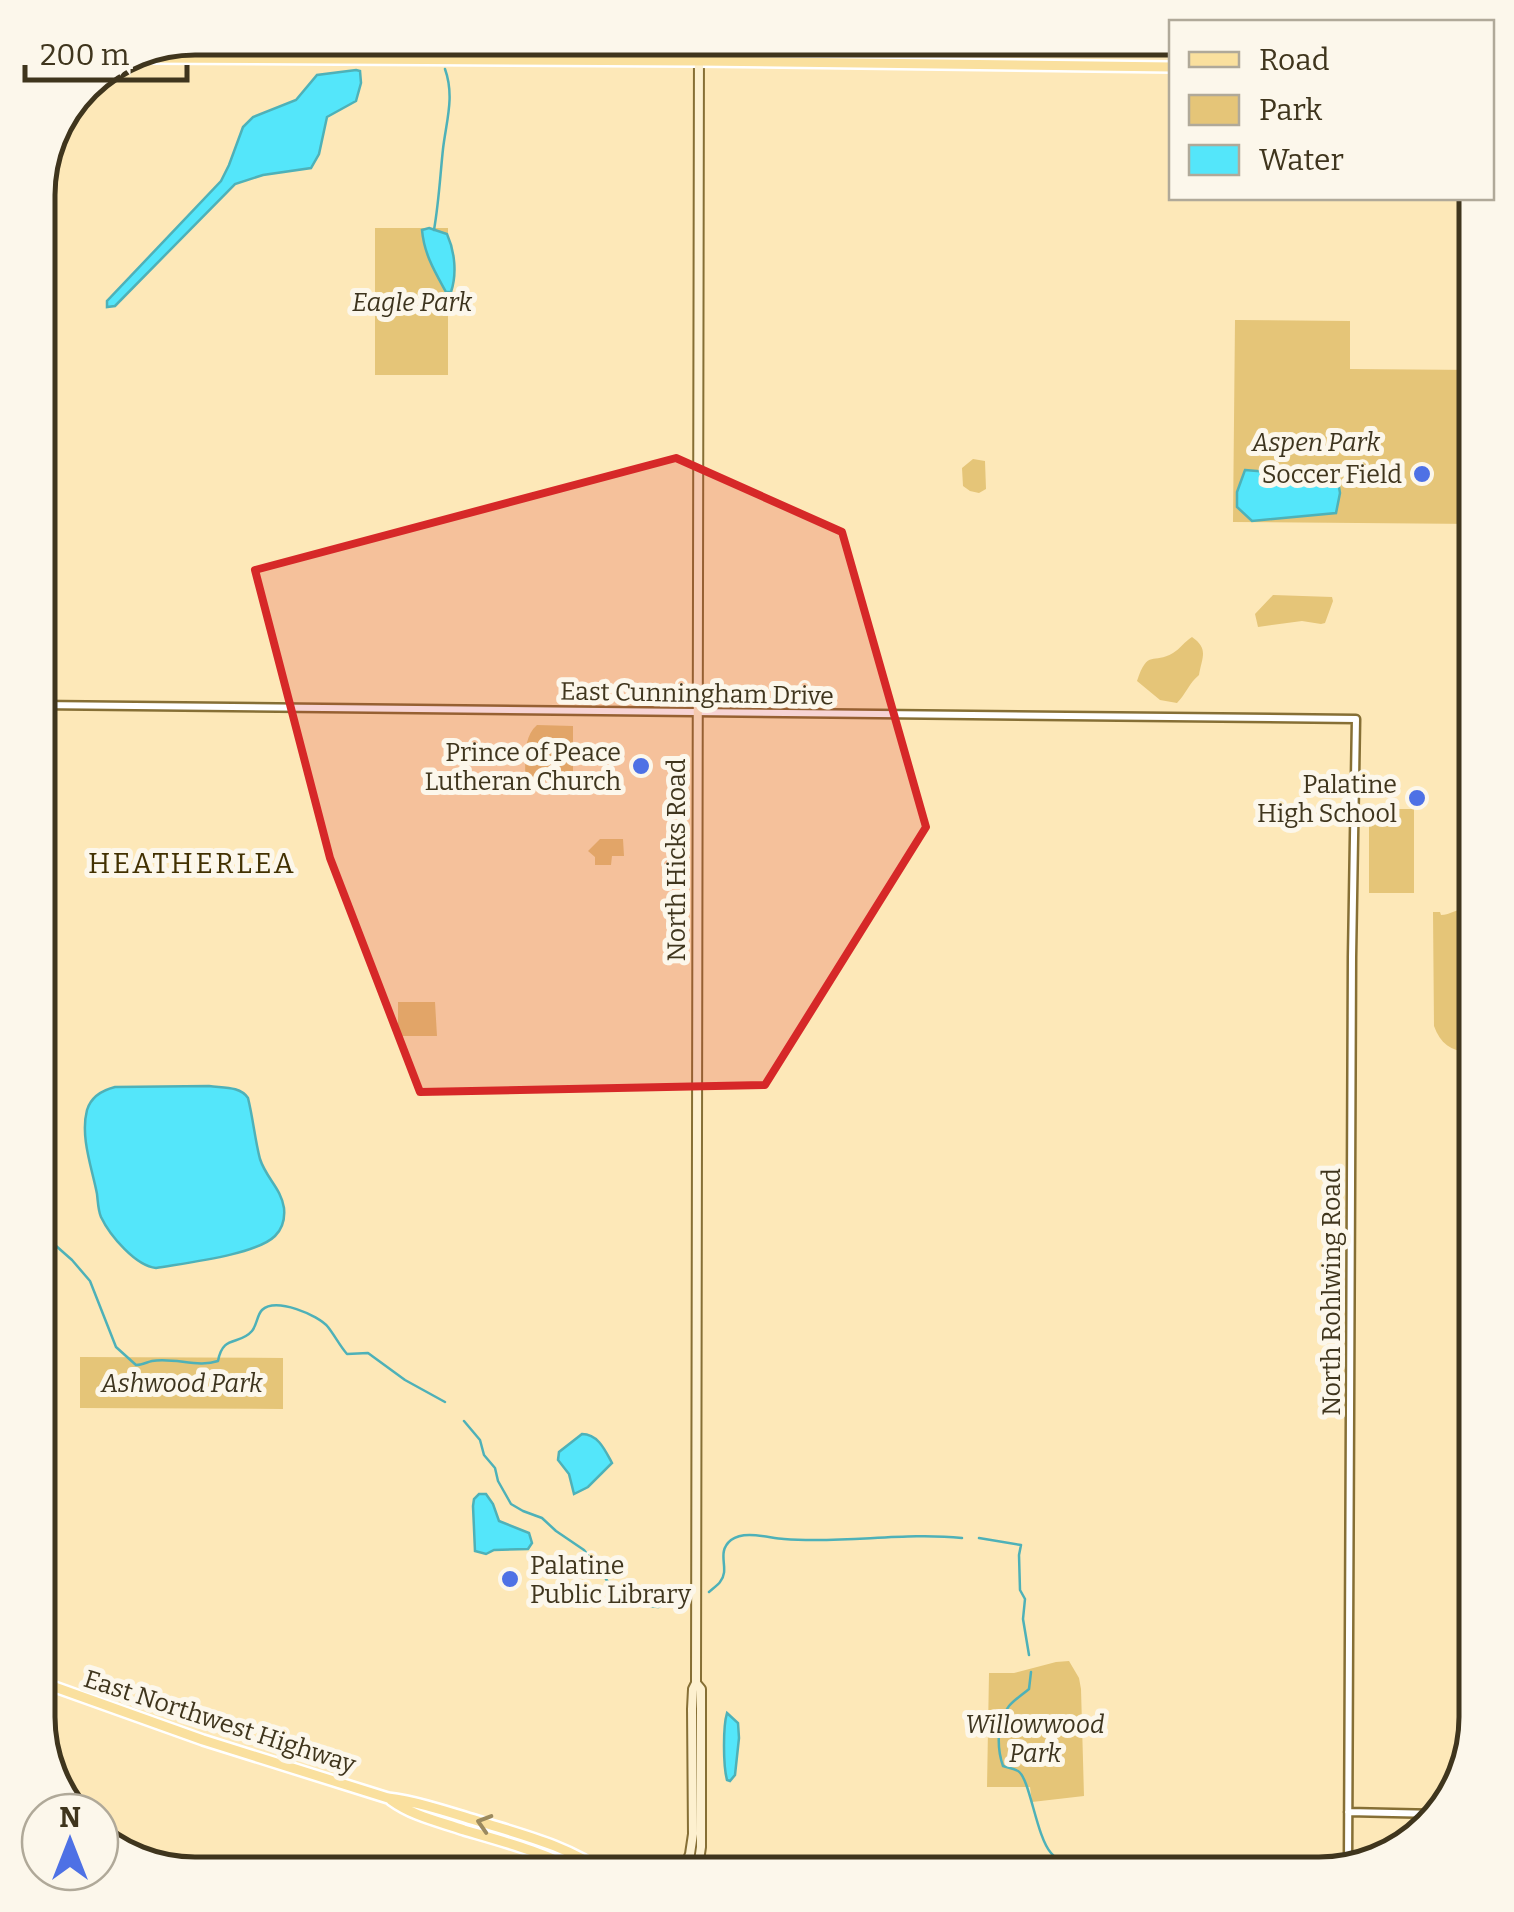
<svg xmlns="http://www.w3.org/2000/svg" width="1514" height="1912" font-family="Bitter,serif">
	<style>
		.green { fill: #e5c578 }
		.water { fill: #54e6fa; stroke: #4eb1b8; stroke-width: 2.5 }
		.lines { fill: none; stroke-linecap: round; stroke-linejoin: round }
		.stream { stroke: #4eb1b8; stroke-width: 2.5 }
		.tertiary-casing { stroke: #866f35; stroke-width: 11 }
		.secondary-casing { stroke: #866f35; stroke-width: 12 }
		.primary-casing { stroke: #fff; stroke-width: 14 }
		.tertiary { stroke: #fff; stroke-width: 6 }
		.secondary { stroke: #fdf0cf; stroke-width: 8 }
		.primary { stroke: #fae09e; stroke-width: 9 }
		.oneway { stroke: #9c8a5e }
		.marked { fill: #d62828; fill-opacity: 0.2; stroke: #d62828; stroke-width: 8; stroke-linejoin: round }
		.poi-dot { fill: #4e71e5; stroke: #fcf7eb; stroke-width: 4 }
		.labels { text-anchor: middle; stroke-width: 10; stroke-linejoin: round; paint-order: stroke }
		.park-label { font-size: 25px; font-style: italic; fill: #3d341e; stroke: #fcf7eb }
		.poi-label { font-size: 25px; fill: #3f351d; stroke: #fcf7eb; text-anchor: end }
		.street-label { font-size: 25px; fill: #3f351d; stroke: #fcf7eb }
		.neighbourhood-label { font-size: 28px; letter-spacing: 2.5px; fill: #423101; stroke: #fcf7eb }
		.rim { fill: none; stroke: #3f351d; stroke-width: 5 }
	</style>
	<rect width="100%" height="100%" fill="#fde8b8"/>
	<path class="green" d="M 195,38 L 681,38 L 688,46 L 679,52 L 163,50 Z
		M 375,228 L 448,228 L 448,375 L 375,375 Z
		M 1235,320 L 1350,321 L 1350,369 L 1476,370 L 1476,524 L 1233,522 Z
		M 973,459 L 985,461 L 986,489 L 979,493 L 970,491 L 963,486 L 962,468 Z
		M 1273,595 L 1332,597 L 1333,601 L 1325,623 L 1321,624 L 1302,621 L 1258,627 L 1255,614 Z
		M 1192,637 C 1209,649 1202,657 1199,675 C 1189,683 1186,694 1177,703 L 1160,700 L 1137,681 C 1148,648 1153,665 1173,653 C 1180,649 1185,641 1192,637 Z
		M 537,725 L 573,726 L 573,777 L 569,781 L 525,780 C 526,761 522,738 537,725 Z
		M 1369,809 L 1414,809 L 1414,893 L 1369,893 Z
		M 600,839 L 623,839 L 624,856 L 612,856 L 611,865 L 595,865 L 595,857 L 588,851 Z
		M 1469,908 L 1476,909 L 1476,1051 C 1455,1054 1441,1046 1434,1026 L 1433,912 L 1440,912 L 1441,915 C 1450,915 1458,908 1469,908 Z
		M 398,1002 L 435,1002 L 437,1036 L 398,1036 Z
		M 80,1357 L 283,1358 L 283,1409 L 80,1408 Z
		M 1069,1661 L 1079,1678 L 1081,1689 L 1084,1796 L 1032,1802 L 1030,1787 L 987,1787 L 989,1673 L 1014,1673 L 1056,1662 Z"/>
	<path class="water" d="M 356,70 L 360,71 L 361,83 L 356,101 L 327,117 L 319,154 L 311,168 L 263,175 L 235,184 L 115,306 L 107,307 L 107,301 L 221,181 L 229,165 L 243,127 L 253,117 L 296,100 L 317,75 Z
		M 429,228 L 447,234 C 455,252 457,274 451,292 L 446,292 C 435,272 424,254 422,230 Z
		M 1245,470 L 1332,477 L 1338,481 L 1340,493 L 1336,513 L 1252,521 L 1237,507 L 1237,492 Z
		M 209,1086 C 223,1088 240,1086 248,1098 C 253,1118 255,1140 260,1159 C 266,1178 281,1188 284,1208 C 285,1218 283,1228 275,1236 C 256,1255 184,1263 156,1268 C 136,1266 110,1236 101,1217 C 98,1210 98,1202 97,1194 C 92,1168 80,1137 87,1110 C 91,1097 103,1090 115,1087 Z
		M 582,1434 C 598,1434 605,1450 612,1463 L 588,1487 L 574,1494 L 569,1474 L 558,1460 L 559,1452 Z
		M 479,1494 L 486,1494 L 493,1504 L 499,1521 L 529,1533 L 532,1543 L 528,1549 L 494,1550 L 486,1554 L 475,1551 L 473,1506 L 474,1499 Z
		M 727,1713 L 738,1723 L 739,1738 L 735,1775 L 730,1781 L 727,1780 C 723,1765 723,1726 727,1713 Z"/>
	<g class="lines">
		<path class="stream" d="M 441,54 L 443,38
			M 434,230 C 439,201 440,177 443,149 C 446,122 455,97 445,69
			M 38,1230 L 72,1260 L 90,1281 L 116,1347 L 136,1365 C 142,1365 147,1362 152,1361 C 174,1357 198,1368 218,1361 C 223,1334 239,1346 252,1331 C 257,1325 257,1315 262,1310 C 276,1297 318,1315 328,1327 C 335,1336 340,1346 347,1354 L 368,1353 L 405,1380 L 445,1402
			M 464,1421 L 480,1440 L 484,1455 L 495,1468 L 498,1481 L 511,1504 L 523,1511 L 542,1518 L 556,1531 L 584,1550 L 618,1595 L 640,1605 L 658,1607 L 684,1603
			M 979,1538 L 1021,1545 L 1019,1555 L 1020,1590 L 1025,1599 L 1023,1619 L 1029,1655
			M 709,1592 C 710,1591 719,1584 720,1582 C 731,1569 715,1553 731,1540 C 745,1530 768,1538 784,1539 C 843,1544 903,1532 962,1538
			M 1031,1672 L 1029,1689 C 1023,1694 1014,1700 1009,1706 C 996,1722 997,1749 1003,1766 C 1008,1768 1013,1768 1018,1771 C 1030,1778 1036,1836 1051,1853 C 1058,1861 1069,1867 1076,1874"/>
		<defs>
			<path id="tertiary" d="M 38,705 L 1356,719 L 1352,957 L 1348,1866
				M 1348,1812 L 1438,1814"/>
			<path id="secondary" d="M 696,1683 L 701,1689 L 701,1847 L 697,1874
				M 682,1874 L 690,1854 L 693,1834 L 692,1709 L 693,1689 L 696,1683 L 699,38"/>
			<path id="primary" d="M 141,58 L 699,61 L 1172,67
				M 38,1681 L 203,1740 L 388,1798 C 420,1802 451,1813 481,1822 C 523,1835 571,1847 606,1874
				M 391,1800 C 413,1816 438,1821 464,1830 C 505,1842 547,1853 584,1874"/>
		</defs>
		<use href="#tertiary" class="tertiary-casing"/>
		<use href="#secondary" class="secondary-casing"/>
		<use href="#primary" class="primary-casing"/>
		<use href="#tertiary" class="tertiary"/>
		<use href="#secondary" class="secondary"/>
		<use href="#primary" class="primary"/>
	</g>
	<defs><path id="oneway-chevron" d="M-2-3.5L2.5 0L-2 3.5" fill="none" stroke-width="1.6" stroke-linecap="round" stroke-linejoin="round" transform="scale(2.5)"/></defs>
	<use class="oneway" href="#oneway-chevron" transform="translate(484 1823) rotate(-163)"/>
	<path class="marked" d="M 676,458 L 842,532 L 926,827 L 765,1085 L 420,1092 L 330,858 L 255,570 Z"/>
	<g class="poi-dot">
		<circle cx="1422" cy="474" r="10"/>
		<circle cx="641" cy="766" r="10"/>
		<circle cx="1417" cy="798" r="10"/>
		<circle cx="510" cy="1579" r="10"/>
	</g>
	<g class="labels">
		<g class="park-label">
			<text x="412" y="311">Eagle Park</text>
			<text x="1316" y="451">Aspen Park</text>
			<text x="182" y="1392">Ashwood Park</text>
			<text x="1035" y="1733">Willowwood<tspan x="1035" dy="29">Park</tspan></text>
		</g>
		<g class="poi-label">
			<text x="1402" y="483">Soccer Field</text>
			<text x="621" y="761">Prince of Peace<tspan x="621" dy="29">Lutheran Church</tspan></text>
			<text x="1397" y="793">Palatine<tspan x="1397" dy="29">High School</tspan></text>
			<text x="530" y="1574" text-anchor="start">Palatine<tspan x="530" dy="29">Public Library</tspan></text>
		</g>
		<g class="street-label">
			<text transform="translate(697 693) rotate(1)" y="9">East Cunningham Drive</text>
			<text transform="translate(676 860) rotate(-90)" y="9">North Hicks Road</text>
			<text transform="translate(1331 1292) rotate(-90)" y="9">North Rohlwing Road</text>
			<text transform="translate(220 1721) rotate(18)" y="9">East Northwest Highway</text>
		</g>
		<g class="neighbourhood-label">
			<text x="192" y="873">HEATHERLEA</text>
		</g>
	</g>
	<path d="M0 0H1514V1912H0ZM195 55H1319A140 140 0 0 1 1459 195V1717A140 140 0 0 1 1319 1857H195A140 140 0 0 1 55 1717V195A140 140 0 0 1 195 55Z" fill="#fcf7eb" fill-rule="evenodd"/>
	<path class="rim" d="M195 55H1319A140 140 0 0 1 1459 195V1717A140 140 0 0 1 1319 1857H195A140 140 0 0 1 55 1717V195A140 140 0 0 1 195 55Z"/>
	<rect x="1169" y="20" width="325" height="180" fill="#fcf7eb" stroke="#b0a999" stroke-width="2.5"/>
	<rect x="1189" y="52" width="50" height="15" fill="#fae09e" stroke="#b0a999" stroke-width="2.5"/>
	<text x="1259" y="70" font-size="30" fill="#3f351d">Road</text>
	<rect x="1189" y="95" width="50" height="30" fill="#e5c578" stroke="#b0a999" stroke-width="2.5"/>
	<text x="1259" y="120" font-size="30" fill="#3f351d">Park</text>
	<rect x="1189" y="145" width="50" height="30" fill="#54e6fa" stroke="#b0a999" stroke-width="2.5"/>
	<text x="1259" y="170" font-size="30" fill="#3f351d">Water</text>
	<g transform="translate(70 1842)"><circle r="48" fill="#fcf7eb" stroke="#b0a999" stroke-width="2.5"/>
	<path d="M0-8L18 38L0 25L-18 38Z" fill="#4e71e5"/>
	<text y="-15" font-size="28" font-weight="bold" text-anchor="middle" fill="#3f351d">N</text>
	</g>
	<path d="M25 65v15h162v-15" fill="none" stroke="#3f351d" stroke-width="5"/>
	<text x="40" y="65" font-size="30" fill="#3f351d" stroke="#fcf7eb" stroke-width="8" paint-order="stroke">200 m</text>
</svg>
